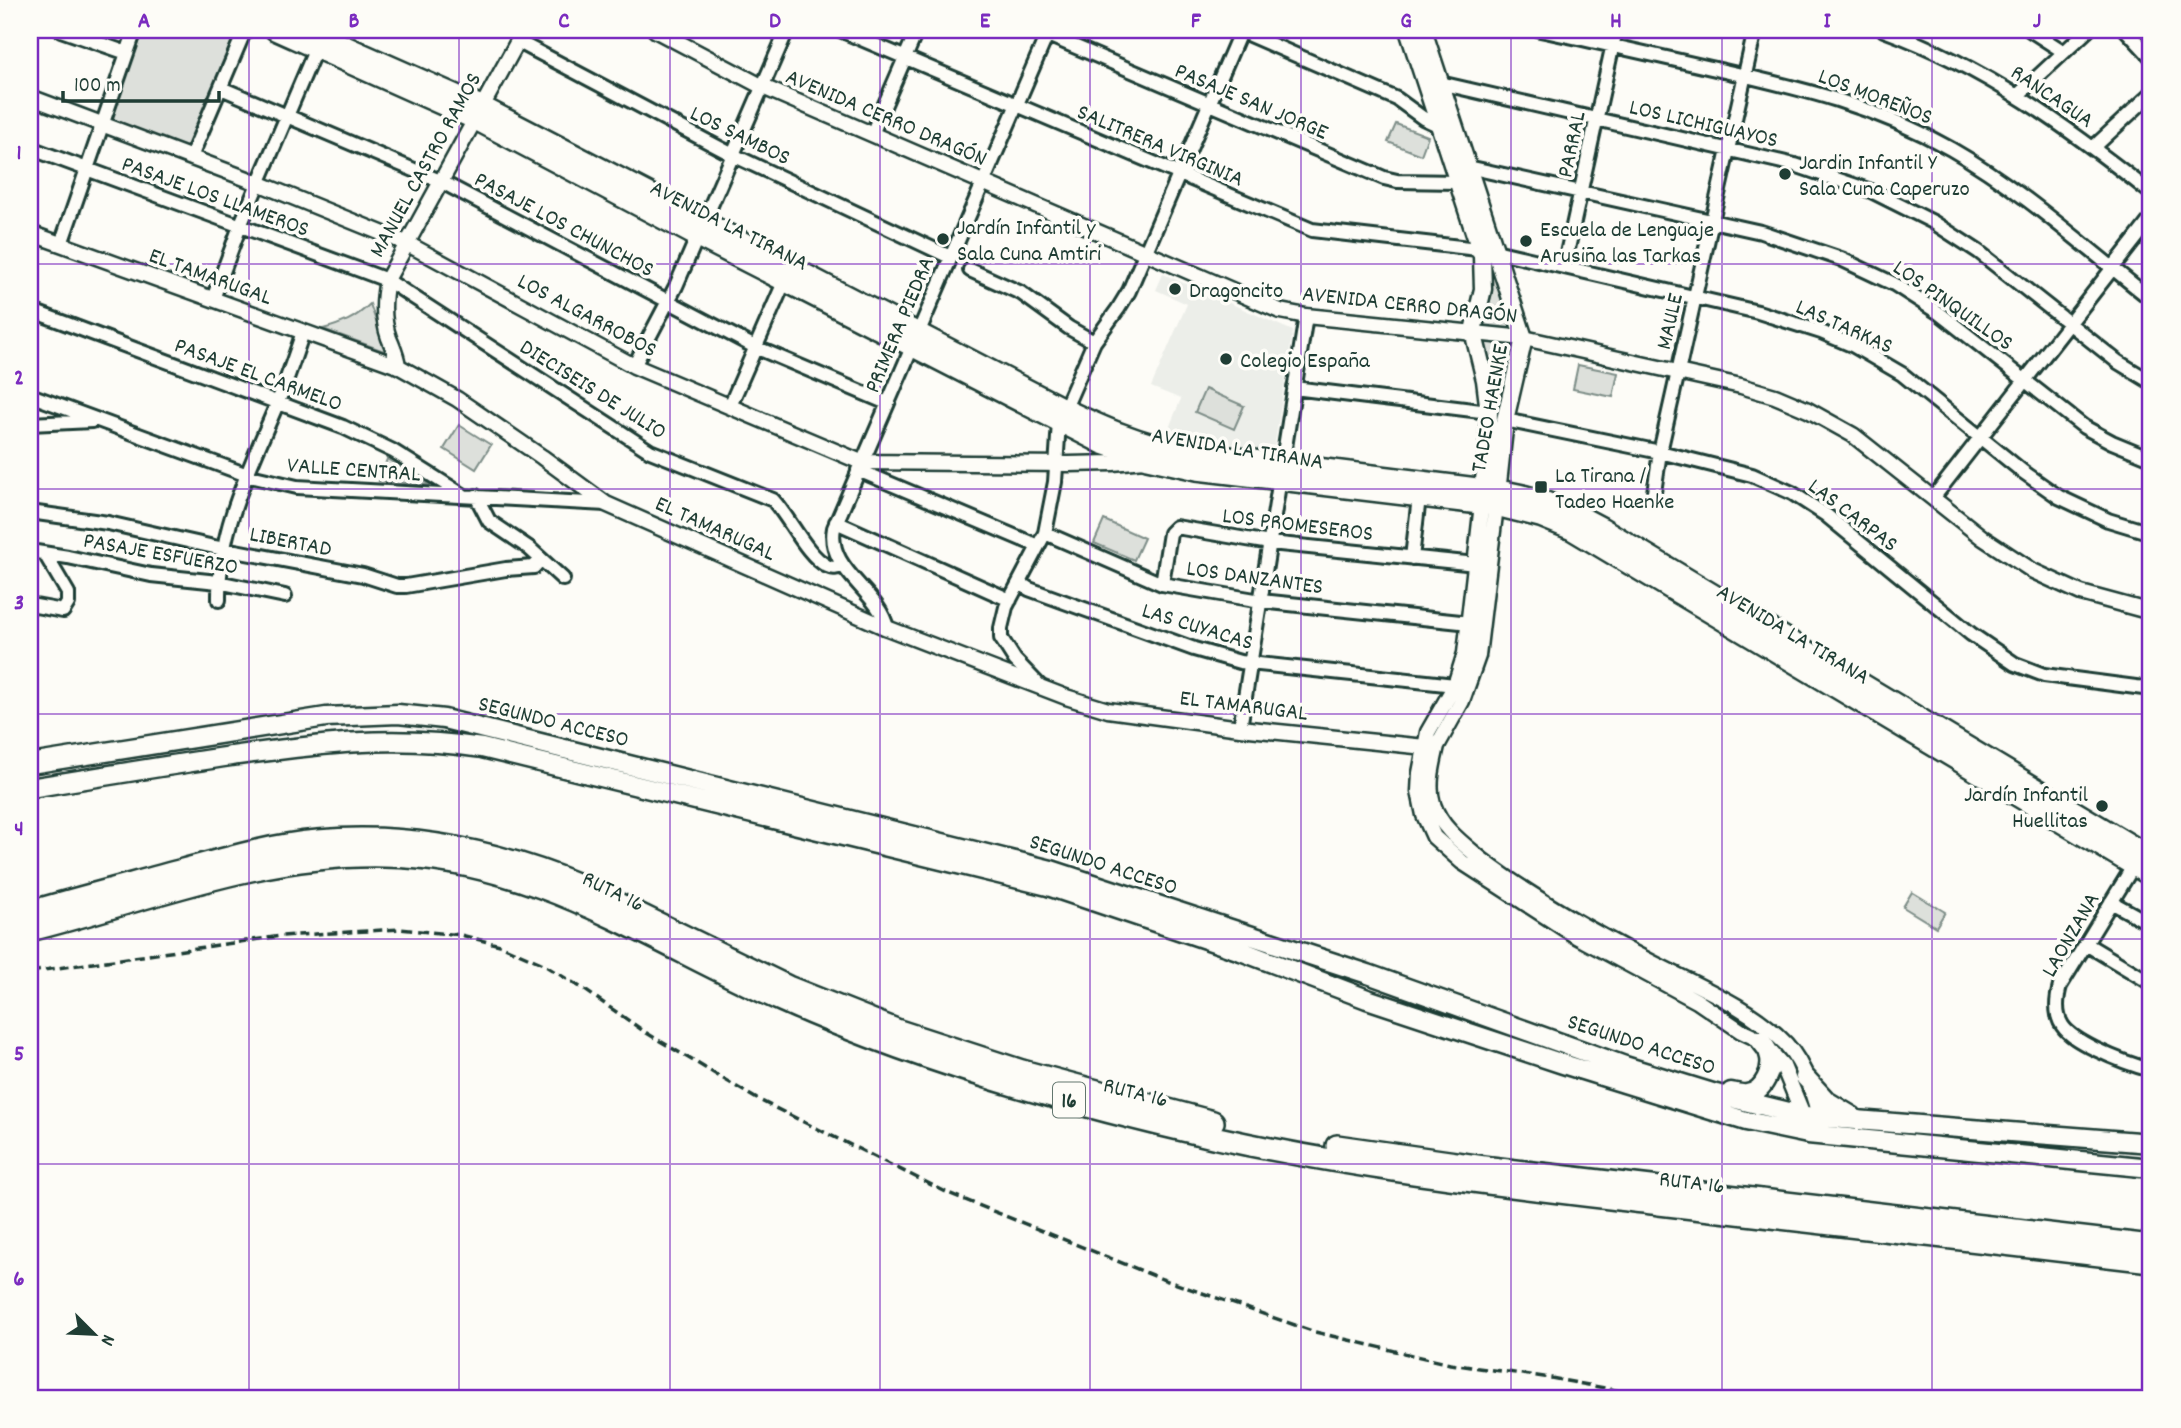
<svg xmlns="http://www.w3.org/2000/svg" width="2181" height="1428" font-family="Dekko,sans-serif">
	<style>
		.built { fill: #eceee9 }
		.green { fill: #dde0db; stroke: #7e8e88; stroke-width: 2 }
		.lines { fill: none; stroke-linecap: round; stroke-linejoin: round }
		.minor-casing { stroke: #1f3d34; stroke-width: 18 }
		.tertiary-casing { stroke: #1f3d34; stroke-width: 19 }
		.secondary-casing { stroke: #1f3d34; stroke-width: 21 }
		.primary-casing { stroke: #1f3d34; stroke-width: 23 }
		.trunk-casing { stroke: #1f3d34; stroke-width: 24 }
		.motorway-casing { stroke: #1f3d34; stroke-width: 26 }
		.minor { stroke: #fdfcf7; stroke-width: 12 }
		.tertiary { stroke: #fdfcf7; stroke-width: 14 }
		.secondary { stroke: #fdfcf7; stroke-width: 16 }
		.primary { stroke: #fdfcf7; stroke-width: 18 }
		.trunk { stroke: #fdfcf7; stroke-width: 19 }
		.motorway { stroke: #fdfcf7; stroke-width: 21 }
		.rail { stroke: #1f3d34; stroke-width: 3.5; stroke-dasharray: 10 5; stroke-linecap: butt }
		.grid { fill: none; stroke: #7b2cbf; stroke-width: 2; stroke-opacity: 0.55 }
		.poi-dot { fill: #1f3d34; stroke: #fdfcf7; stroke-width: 2.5 }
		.labels { text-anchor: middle; stroke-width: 7; stroke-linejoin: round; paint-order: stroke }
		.shield { fill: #fdfcf7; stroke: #62766e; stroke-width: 2 }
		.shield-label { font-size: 21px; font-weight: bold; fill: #1f3d34 }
		.street-label { font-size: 23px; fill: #1f3d34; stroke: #fdfcf7 }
		.poi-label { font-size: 23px; fill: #1f3d34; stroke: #fdfcf7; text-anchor: start }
		.neatline { fill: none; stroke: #7b2cbf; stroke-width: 2.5 }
		.grid-label { font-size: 23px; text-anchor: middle; font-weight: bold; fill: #7b2cbf }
	</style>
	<rect width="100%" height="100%" fill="#fdfcf7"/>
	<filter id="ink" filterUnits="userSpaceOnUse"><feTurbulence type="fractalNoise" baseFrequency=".0143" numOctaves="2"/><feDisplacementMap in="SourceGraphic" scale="14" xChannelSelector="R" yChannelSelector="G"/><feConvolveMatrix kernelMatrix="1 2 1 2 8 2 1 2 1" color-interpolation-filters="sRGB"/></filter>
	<g filter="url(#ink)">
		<path class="built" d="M 1163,274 L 1293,331 L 1273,455 L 1166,435 L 1181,399 L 1151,387 L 1187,304 L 1156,290 Z"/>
		<path class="green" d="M 144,30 L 238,30 L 190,150 L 109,118 Z
			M 1396,124 L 1428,136 L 1421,155 L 1388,142 Z
			M 1494,267 L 1516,330 L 1481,327 L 1492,294 L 1489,268 Z
			M 370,304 L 382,338 L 395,355 L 323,329 C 342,324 356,318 370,304 Z
			M 1482,339 L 1517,343 L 1495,480 Z
			M 1578,365 L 1618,373 L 1613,397 L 1573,389 Z
			M 1205,389 L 1244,406 L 1234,429 L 1195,412 Z
			M 459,425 L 491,445 L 476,469 L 444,449 Z
			M 387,459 L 430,485 L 379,481 Z
			M 1104,520 L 1144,538 L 1134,560 L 1094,543 Z
			M 1912,892 L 1945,912 L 1936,927 L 1903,907 Z"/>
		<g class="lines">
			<defs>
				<path id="minor" d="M 61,30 L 127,53
					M 840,30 L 1312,230 L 1495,251 L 1758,312 L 1821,332 L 1854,346 L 1902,374 L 2022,471 L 2059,497 L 2108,520 L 2151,533
					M 1036,30 L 1384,178 L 1397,181 L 1458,182
					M 1238,30 L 1397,99 L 1423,118 L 1440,126
					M 1540,30 C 1597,42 1654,55 1711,68 C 1799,88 1872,104 1951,149 C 2023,190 2086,248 2151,299
					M 1884,30 C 1985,67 2068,127 2151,193
					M 2030,30 L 2064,52
					M 2126,30 L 2151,57
					M 517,41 L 733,155 L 950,257
					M 1440,83 L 1795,165 L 1871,191 L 1933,222 L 1979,252 L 2118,362 L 2151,382
					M 221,88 L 440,181 L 755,347 L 887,403
					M 2018,95 L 2088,30
					M 872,134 L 917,30
					M 2094,147 L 2151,94
					M 30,148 L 387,280 L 650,451 L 773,500 C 789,517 807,556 827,566 C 833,569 837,568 843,565
					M 191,157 L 245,30
					M 1468,167 L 1761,232 L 1841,259 L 1894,284 L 1939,313 L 2084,427 L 2112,442 L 2151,458
					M 61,244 L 135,30
					M 1564,267 L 1616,30
					M 970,270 L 1021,293 L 1069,328 L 1094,342
					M 213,299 L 240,226 L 316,48
					M 30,310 L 343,427 L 393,451 L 463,495
					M 634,366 L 676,286 L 787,30
					M 1294,388 L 1489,412
					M 30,395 L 250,476 L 297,487 L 606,504
					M 730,406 L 785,280
					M 1505,420 L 1660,452 L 1752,475 L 1792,493 L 1826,515 L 1971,634 L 2015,664 L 2044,675 L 2151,689
					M 30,424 L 92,421
					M 858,470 L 1038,546
					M 476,496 L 489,521 L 529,548 L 563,579
					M 1933,498 L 2151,219
					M 1653,499 L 1660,452 L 1755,30
					M 30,512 L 108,523 L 214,547 L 363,575 L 397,586 L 406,586 L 506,569 L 534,567 L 541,559
					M 836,522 L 1010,600
					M 1045,533 L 1162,584 L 1261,601 L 1470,623
					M 30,551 L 68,557 L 151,575 L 218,582 L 285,596
					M 1412,558 L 1419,497
					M 1020,583 L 1029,589 L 1194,649 L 1240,662 L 1455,685
					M 1162,584 L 1170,533 L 1176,527 L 1270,543 L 1476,564
					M 219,600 C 218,529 250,468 277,404 C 287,380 295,356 303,332
					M 30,605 L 63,611 L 68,603 L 68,593 L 45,554
					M 887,628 C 879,591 826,570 834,528 L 1049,30
					M 1039,685 L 1015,660 L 1001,638 L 1001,628 L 1006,607 L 1045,533 L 1055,482 L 1059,422 L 1094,342 L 1118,309 L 1129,291 L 1241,30
					M 1240,728 L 1306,316
					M 2137,860 L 2060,986 C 2050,1023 2065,1034 2095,1049 C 2114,1058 2131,1065 2151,1070
					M 2111,902 L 2151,924
					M 2086,944 L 2151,983"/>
				<path id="tertiary" d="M 655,30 L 763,87 L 1280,311 L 1306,316 L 1524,338 L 1741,386 L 1775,396 L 1808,410 L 1853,435 L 1983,538 L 2033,571 L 2081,593 L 2151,612
					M 30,97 L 258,183 L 406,243 L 634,366 L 861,462 L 1069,464 L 1113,463 L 1144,460
					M 30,233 L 398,366 L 457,399 L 542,457 L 606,504 L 887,628 L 1066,697 L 1108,710 L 1240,728 L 1425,747 L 1437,746 L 1462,701 L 1478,656 L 1496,506
					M 398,366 C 397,356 393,348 389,338 C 382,319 383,300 387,280 L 524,30
					M 1482,504 L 1465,653 L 1455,685 L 1428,732 L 1420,773 L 1419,791 L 1424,815 L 1434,837 L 1462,862 L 1576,936 L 1697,1001 L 1741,1031 L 1760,1040 L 1783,1066 L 1806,1122
					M 1437,746 C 1433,764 1427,785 1433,804 C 1441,828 1462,843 1481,859 C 1529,896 1591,931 1645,959 C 1692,984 1749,1005 1786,1044 C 1806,1066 1815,1099 1822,1127"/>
				<path id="secondary" d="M 1408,30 L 1482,256 L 1483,289 L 1473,331 L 1485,380 L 1489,412 L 1488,443 L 1482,498
					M 1423,30 L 1524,338 L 1505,420 L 1496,502"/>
				<path id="primary" d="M 30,764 L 326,717 L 398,714 L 444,719 L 1051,870 L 1368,974 L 1625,1066 L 1716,1094 L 1805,1116 L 2151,1143
					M 30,788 C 97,777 164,766 231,756 C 320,744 392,734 482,748 L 1048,886 L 1241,951 L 1367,999 L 1563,1064 L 1746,1121 L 1808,1134 L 2151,1168
					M 1805,1077 L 1827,1101 L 1852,1116
					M 1731,1092 C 1736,1093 1743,1095 1747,1094 C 1764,1092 1774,1068 1769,1054 C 1768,1049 1763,1044 1760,1040"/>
				<path id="trunk" d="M 275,30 L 474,119 L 690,233 L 1103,444 L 1147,459 L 1197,470 L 1496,506 L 1540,517 L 1572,530 L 2151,876
					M 309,30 L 481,106 L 1065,409 C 1103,427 1139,443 1181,451 L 1509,492 C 1542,498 1572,511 1601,527 L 2151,857"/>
				<path id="motorway" d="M 30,912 C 81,897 132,884 183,870 C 227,858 272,845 318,841 C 409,833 497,851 581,886 L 788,987 L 899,1031 L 1022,1071 L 1213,1122
					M 30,930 C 147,901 260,853 384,856 C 535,858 650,942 783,1001 C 920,1062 1067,1104 1213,1137 C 1360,1170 1510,1186 1659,1204 C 1823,1223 1987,1242 2151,1261
					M 1337,1146 L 1491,1168 L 2151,1246"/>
			</defs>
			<use href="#minor" class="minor-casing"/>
			<use href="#tertiary" class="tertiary-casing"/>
			<use href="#secondary" class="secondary-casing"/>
			<use href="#primary" class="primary-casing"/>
			<use href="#trunk" class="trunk-casing"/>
			<use href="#motorway" class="motorway-casing"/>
			<use href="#minor" class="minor"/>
			<use href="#tertiary" class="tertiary"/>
			<use href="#secondary" class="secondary"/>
			<use href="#primary" class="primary"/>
			<use href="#trunk" class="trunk"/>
			<use href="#motorway" class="motorway"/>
			<path class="rail" d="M 30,972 L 281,936 L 400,929 L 461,935 L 500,945 L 539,962 L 582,988 L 645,1032 L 757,1099 L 948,1193 L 1162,1279 L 1315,1332 L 1450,1364 L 1551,1378 L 1657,1398"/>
		</g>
	</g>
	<path class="grid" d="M 249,30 L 249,1398M 459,30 L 459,1398M 670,30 L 670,1398M 880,30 L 880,1398M 1090,30 L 1090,1398M 1301,30 L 1301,1398M 1511,30 L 1511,1398M 1722,30 L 1722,1398M 1932,30 L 1932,1398M 30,264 L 2151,264M 30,489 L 2151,489M 30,714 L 2151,714M 30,939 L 2151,939M 30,1164 L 2151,1164"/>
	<g class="poi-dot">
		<circle cx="1785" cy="174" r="7"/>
		<circle cx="943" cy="239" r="7"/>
		<circle cx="1526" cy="241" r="7"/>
		<circle cx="1175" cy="289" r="7"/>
		<circle cx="1226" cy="359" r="7"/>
		<rect x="1534" y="480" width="14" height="14" rx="3.5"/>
		<circle cx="2102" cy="806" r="7"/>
	</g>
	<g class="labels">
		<rect class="shield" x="1053" y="1082.5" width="32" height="35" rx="5"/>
		<g class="shield-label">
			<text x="1069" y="1107">16</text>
		</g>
		<g class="street-label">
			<text transform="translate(1876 95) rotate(21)" y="8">LOS MOREÑOS</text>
			<text transform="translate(2053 95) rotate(34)" y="8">RANCAGUA</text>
			<text transform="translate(1252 100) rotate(23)" y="8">PASAJE SAN JORGE</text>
			<text transform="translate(887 116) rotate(23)" y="8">AVENIDA CERRO DRAGÓN</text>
			<text transform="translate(1704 122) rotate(13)" y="8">LOS LICHIGUAYOS</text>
			<text transform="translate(741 134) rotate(26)" y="8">LOS SAMBOS</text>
			<text transform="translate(1161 144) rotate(23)" y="8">SALITRERA VIRGINIA</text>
			<text transform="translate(1570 144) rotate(-78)" y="8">PARRAL</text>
			<text transform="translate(424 164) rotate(-61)" y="8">MANUEL CASTRO RAMOS</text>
			<text transform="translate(216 195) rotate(20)" y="8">PASAJE LOS LLAMEROS</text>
			<text transform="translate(565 223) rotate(28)" y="8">PASAJE LOS CHUNCHOS</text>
			<text transform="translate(730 224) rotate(27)" y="8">AVENIDA LA TIRANA</text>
			<text transform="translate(211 275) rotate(20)" y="8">EL TAMARUGAL</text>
			<text transform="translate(1410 303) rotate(6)" y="8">AVENIDA CERRO DRAGÓN</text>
			<text transform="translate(1954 304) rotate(35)" y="8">LOS PINQUILLOS</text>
			<text transform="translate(588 314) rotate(28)" y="8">LOS ALGARROBOS</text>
			<text transform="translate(1668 321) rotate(-77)" y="8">MAULE</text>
			<text transform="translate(898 324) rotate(-67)" y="8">PRIMERA PIEDRA</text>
			<text transform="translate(1845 325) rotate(24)" y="8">LAS TARKAS</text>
			<text transform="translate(259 373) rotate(20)" y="8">PASAJE EL CARMELO</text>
			<text transform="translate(594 388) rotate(32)" y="8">DIECISEIS DE JULIO</text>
			<text transform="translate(1488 408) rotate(-80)" y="8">TADEO HAENKE</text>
			<text transform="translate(1238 447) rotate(9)" y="8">AVENIDA LA TIRANA</text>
			<text transform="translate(354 468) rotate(4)" y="8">VALLE CENTRAL</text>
			<text transform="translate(1854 514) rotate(37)" y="8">LAS CARPAS</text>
			<text transform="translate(1298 523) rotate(7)" y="8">LOS PROMESEROS</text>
			<text transform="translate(716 527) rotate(24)" y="8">EL TAMARUGAL</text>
			<text transform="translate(291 540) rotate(11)" y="8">LIBERTAD</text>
			<text transform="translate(161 552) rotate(10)" y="8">PASAJE ESFUERZO</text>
			<text transform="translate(1255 576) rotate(8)" y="8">LOS DANZANTES</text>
			<text transform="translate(1198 625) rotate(17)" y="8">LAS CUYACAS</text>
			<text transform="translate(1794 633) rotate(31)" y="8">AVENIDA LA TIRANA</text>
			<text transform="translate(1244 704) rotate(7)" y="8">EL TAMARUGAL</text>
			<text transform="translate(554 720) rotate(14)" y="8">SEGUNDO ACCESO</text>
			<text transform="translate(1104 863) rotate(18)" y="8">SEGUNDO ACCESO</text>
			<text transform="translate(614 890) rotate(26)" y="8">RUTA 16</text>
			<text transform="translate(2069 934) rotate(-60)" y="8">LAONZANA</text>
			<text transform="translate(1642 1043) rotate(18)" y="8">SEGUNDO ACCESO</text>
			<text transform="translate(1136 1091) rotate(14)" y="8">RUTA 16</text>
			<text transform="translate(1692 1181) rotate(7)" y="8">RUTA 16</text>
		</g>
		<g class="poi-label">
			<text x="1799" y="169">Jardin Infantil Y<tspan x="1799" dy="26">Sala Cuna Caperuzo</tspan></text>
			<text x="957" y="234">Jardín Infantil y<tspan x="957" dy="26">Sala Cuna Amtiri</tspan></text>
			<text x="1540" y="236">Escuela de Lenguaje<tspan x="1540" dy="26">Arusiña las Tarkas</tspan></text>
			<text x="1189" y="297">Dragoncito</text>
			<text x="1240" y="367">Colegio España</text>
			<text x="1555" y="482">La Tirana /<tspan x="1555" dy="26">Tadeo Haenke</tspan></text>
			<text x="2088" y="801" text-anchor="end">Jardín Infantil<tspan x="2088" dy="26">Huellitas</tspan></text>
		</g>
	</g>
	<rect width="2181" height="1428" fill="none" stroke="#fdfcf7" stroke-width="77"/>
	<g transform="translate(94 1334) rotate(114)" stroke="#fdfcf7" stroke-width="5" paint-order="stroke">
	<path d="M0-5L12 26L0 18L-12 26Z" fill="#1f3d34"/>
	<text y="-10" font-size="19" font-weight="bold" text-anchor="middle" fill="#1f3d34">N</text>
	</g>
	<path d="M63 91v10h156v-10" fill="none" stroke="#1f3d34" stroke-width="3.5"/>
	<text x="74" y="91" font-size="21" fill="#1f3d34" stroke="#fdfcf7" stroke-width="5" paint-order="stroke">100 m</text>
	<rect x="38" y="38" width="2104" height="1352" class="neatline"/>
	<g class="grid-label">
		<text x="144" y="27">A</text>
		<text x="354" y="27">B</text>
		<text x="564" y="27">C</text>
		<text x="775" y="27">D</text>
		<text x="985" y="27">E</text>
		<text x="1196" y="27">F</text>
		<text x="1406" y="27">G</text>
		<text x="1616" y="27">H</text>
		<text x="1827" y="27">I</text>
		<text x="2037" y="27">J</text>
		<text x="19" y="159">1</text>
		<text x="19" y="384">2</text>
		<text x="19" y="609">3</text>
		<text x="19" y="835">4</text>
		<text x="19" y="1060">5</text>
		<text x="19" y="1285">6</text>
	</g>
</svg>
